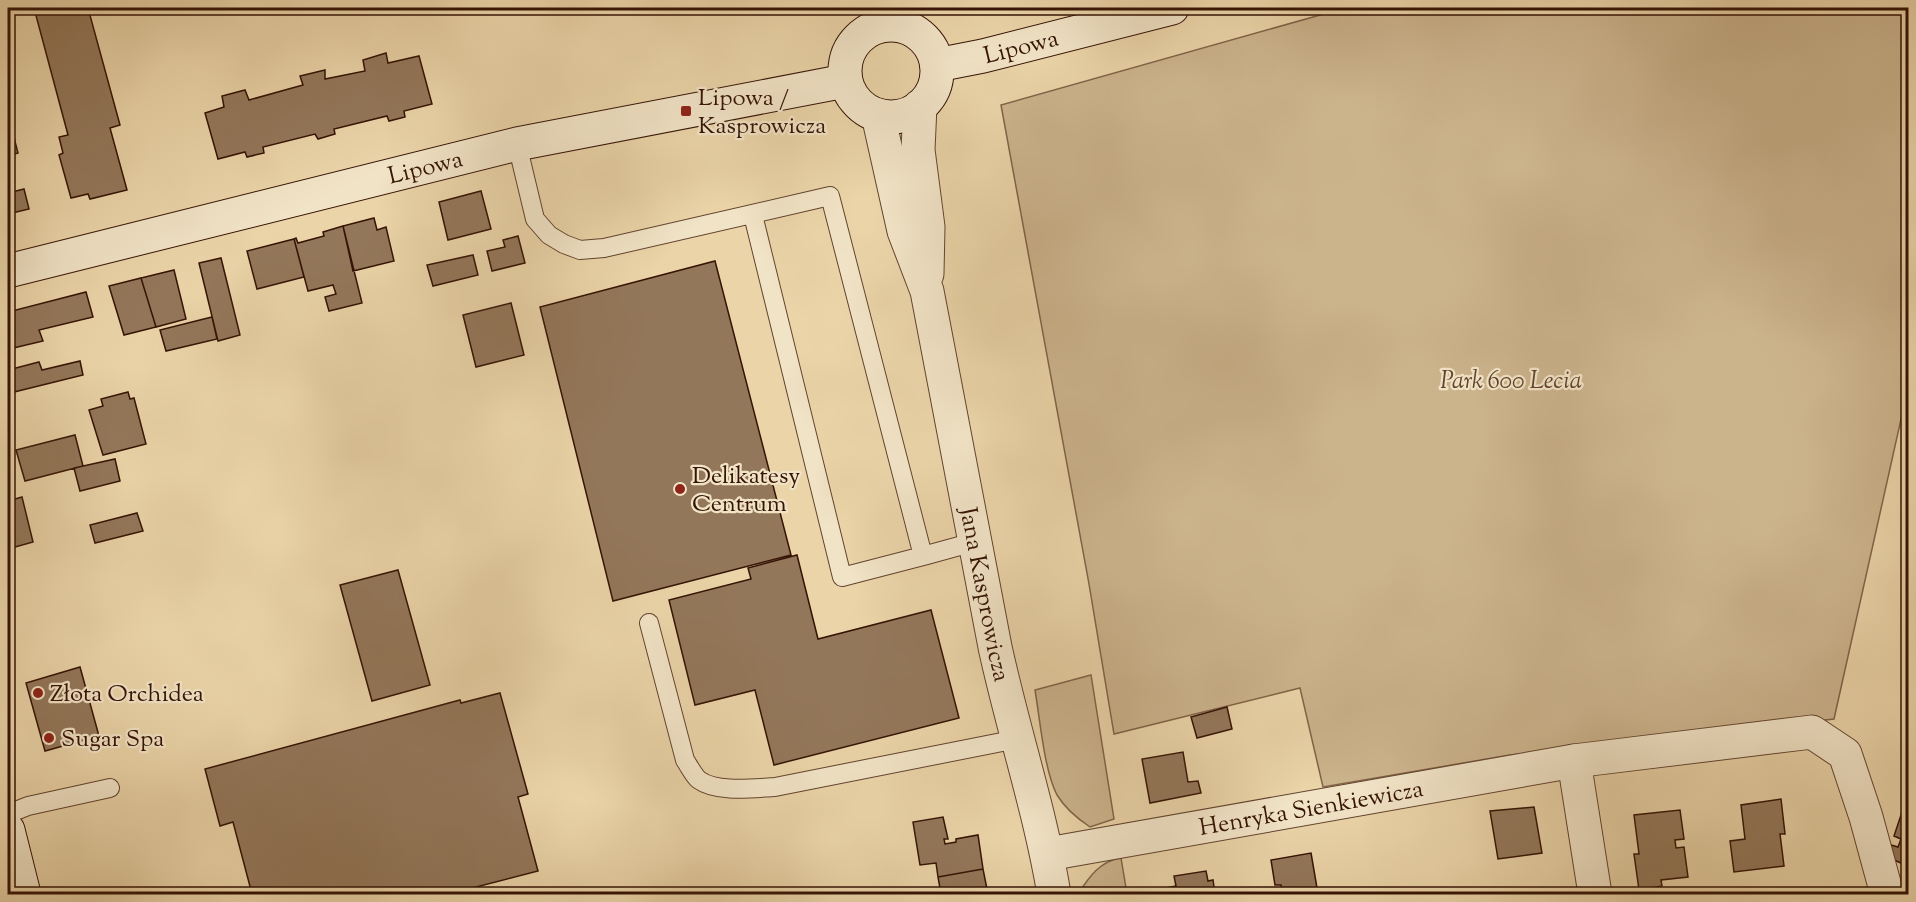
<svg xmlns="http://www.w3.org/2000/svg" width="1916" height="902" font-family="'Sorts Mill Goudy',serif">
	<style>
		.green { fill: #cbb38c; stroke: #806348; stroke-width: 1.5 }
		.building { fill: #93775a; stroke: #351305; stroke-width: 1.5 }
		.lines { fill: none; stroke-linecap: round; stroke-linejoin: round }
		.lane-casing { stroke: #62432e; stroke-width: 20 }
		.street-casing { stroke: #62432e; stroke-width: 35 }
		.secondary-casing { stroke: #351305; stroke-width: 35 }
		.lane { stroke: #f1e3c6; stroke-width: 18 }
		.street { stroke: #f1e3c6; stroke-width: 33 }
		.secondary { stroke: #f1e3c6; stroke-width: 33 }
		.poi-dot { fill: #8f2418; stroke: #f1e3c6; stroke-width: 2 }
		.labels { text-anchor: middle; stroke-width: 4.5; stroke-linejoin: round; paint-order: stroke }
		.street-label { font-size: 24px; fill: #351305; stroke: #f1e3c6 }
		.poi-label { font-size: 24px; fill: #351305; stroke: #f1e3c6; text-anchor: start }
		.park-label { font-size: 24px; font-style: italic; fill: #62432e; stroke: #f1e3c6 }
	</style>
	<rect width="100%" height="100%" fill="#ead4a8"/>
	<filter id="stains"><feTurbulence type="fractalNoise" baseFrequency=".00333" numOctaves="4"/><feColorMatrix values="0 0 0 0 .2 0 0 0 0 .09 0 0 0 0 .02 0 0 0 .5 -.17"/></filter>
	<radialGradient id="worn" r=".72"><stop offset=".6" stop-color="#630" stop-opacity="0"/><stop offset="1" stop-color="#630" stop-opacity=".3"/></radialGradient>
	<path class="green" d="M 1345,8 L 1908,8 L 1908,388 L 1834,719 L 1510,755 L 1323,787 L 1300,688 L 1114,734 L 1089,584 L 1001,105 Z
		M 1091,675 L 1114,819 L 1090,827 C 1078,819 1065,808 1057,795 C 1044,770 1040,719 1035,690 Z
		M 1121,858 L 1127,894 L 1078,894 C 1089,877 1100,861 1121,858 Z"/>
	<path class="building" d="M 34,8 L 88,8 L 120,125 L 110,128 L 127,190 L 90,199 L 88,194 L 71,198 L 59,155 L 63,153 L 59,137 L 68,135 Z
		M 386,53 L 388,63 L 419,56 L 432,104 L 404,111 L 405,117 L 389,121 L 387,116 L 334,129 L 335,134 L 318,139 L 315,134 L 263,147 L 264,153 L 247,157 L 245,152 L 218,159 L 205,113 L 224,107 L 222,96 L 245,90 L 249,100 L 303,85 L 300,76 L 325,70 L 325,79 L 365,71 L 363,60 Z
		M 12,130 L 18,153 L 8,156 L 8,131 Z
		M 24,189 L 29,209 L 8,214 L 8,193 Z
		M 481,191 L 491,229 L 448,240 L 439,202 Z
		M 374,218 L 377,230 L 386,227 L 394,261 L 353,271 L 343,226 Z
		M 343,226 L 362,303 L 329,311 L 325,297 L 336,294 L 333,285 L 308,291 L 294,239 L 296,238 L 298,243 L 324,236 L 323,232 Z
		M 518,236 L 525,263 L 492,271 L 487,251 L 505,247 L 503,240 Z
		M 294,239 L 304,277 L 257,289 L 247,251 Z
		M 473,255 L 478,275 L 433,286 L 427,265 Z
		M 221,258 L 240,335 L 218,341 L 199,263 Z
		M 715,261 L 791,555 L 613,601 L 540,307 Z
		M 174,270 L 186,319 L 156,327 L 141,278 Z
		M 141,278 L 156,327 L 124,335 L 109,286 Z
		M 86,292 L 93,317 L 39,330 L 43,341 L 9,349 L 8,344 L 8,312 Z
		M 511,303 L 524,355 L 476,367 L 463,315 Z
		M 212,317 L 217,339 L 166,351 L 160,330 Z
		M 80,361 L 83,375 L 14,392 L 8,370 L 39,362 L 42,370 Z
		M 128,392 L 130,399 L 134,398 L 146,444 L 103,455 L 89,410 L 103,406 L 101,399 Z
		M 75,435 L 83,466 L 25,481 L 16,450 Z
		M 115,459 L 120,481 L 80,491 L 74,468 Z
		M 22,497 L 33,542 L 8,549 L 8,501 Z
		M 137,513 L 143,531 L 95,543 L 90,525 Z
		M 797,555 L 818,639 L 931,610 L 959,718 L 774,765 L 755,690 L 695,705 L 669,600 L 751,579 L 748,568 Z
		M 398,570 L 430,685 L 372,701 L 340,585 Z
		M 80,667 L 99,736 L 45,751 L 26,683 Z
		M 500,693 L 528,794 L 518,797 L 538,871 L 449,894 L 252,894 L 233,822 L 220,826 L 205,769 L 460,700 L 461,703 Z
		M 1227,707 L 1232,729 L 1197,738 L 1191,717 Z
		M 1183,752 L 1188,782 L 1198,781 L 1201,793 L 1150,803 L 1142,759 Z
		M 1781,799 L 1785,834 L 1780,834 L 1784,866 L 1734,872 L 1730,841 L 1745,839 L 1741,805 Z
		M 1534,807 L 1542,853 L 1498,859 L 1490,811 Z
		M 1680,810 L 1684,839 L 1675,840 L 1676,848 L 1684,847 L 1688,877 L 1661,880 L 1662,886 L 1639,890 L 1634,854 L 1639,854 L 1634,815 Z
		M 1902,812 L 1908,815 L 1908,866 L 1887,857 L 1891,845 L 1898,847 L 1901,839 L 1894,836 Z
		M 943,817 L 948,839 L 944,839 L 945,844 L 956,842 L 956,839 L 978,835 L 983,869 L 938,877 L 936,863 L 920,865 L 913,822 Z
		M 1311,853 L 1317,888 L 1321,888 L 1322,894 L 1282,894 L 1281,885 L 1275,885 L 1271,860 Z
		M 983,869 L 988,894 L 941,894 L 938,877 Z
		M 1206,871 L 1208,881 L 1213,880 L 1215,894 L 1166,894 L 1165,888 L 1176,886 L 1174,876 Z"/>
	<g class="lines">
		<defs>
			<path id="lane" d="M 517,144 L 535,219 L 549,235 L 564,244 L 580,250 L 604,248 L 830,196 L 923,556 L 842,577 L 753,215
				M 923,556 L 974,542
				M 649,623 L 685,760 C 689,766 694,776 699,780 C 717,793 754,788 775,787 L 1017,739
				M 8,814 L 28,806 L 110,788"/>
			<g id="street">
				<path d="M 920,106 L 918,150 L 928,227 L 927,274"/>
				<path id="s1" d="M 878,115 L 904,231 L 927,291 L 995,647 C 1013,730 1040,810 1054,894"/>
				<path d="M 1574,761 L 1595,894"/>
				<path id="s2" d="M 1048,854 L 1574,761 L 1812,732 L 1845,754 L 1866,817 L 1887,894"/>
			</g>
			<g id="secondary">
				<circle cx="891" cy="71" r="46"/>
				<path id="s3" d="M 937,65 L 983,56 L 1172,8"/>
				<path id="s4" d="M 8,271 L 517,144 L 845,81"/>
				<path d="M 8,830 L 24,894"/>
			</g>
		</defs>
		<use href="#lane" class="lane-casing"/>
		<use href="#street" class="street-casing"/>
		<use href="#secondary" class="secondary-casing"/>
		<use href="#lane" class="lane"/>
		<use href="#street" class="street"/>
		<use href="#secondary" class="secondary"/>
	</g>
	<g class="poi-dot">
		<rect x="680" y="105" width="12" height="12" rx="3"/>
		<circle cx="680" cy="489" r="6"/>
		<circle cx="38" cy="693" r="6"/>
		<circle cx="49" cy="738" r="6"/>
	</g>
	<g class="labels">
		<g class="street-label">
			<text dy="8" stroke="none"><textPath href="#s3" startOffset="86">Lipowa</textPath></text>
			<text dy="8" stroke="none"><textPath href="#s4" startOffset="430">Lipowa</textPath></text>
			<text dy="8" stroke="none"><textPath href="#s1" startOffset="492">Jana Kasprowicza</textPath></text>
			<text dy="8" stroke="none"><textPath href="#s2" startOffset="267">Henryka Sienkiewicza</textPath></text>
		</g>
		<g class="poi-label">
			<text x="698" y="105">Lipowa /<tspan x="698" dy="28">Kasprowicza</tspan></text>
			<text x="692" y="483">Delikatesy<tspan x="692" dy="28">Centrum</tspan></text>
			<text x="50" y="701">Złota Orchidea</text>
			<text x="61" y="746">Sugar Spa</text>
		</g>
		<g class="park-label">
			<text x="1511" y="388">Park 600 Lecia</text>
		</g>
	</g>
	<rect width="1916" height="902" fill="none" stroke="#ead4a8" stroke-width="30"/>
	<rect x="9" y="9" width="1898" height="884" fill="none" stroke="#351305" stroke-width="3"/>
	<rect x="15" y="15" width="1886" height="872" fill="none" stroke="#351305" stroke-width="1.5"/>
	<rect width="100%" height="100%" filter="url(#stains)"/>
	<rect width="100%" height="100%" fill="url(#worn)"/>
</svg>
